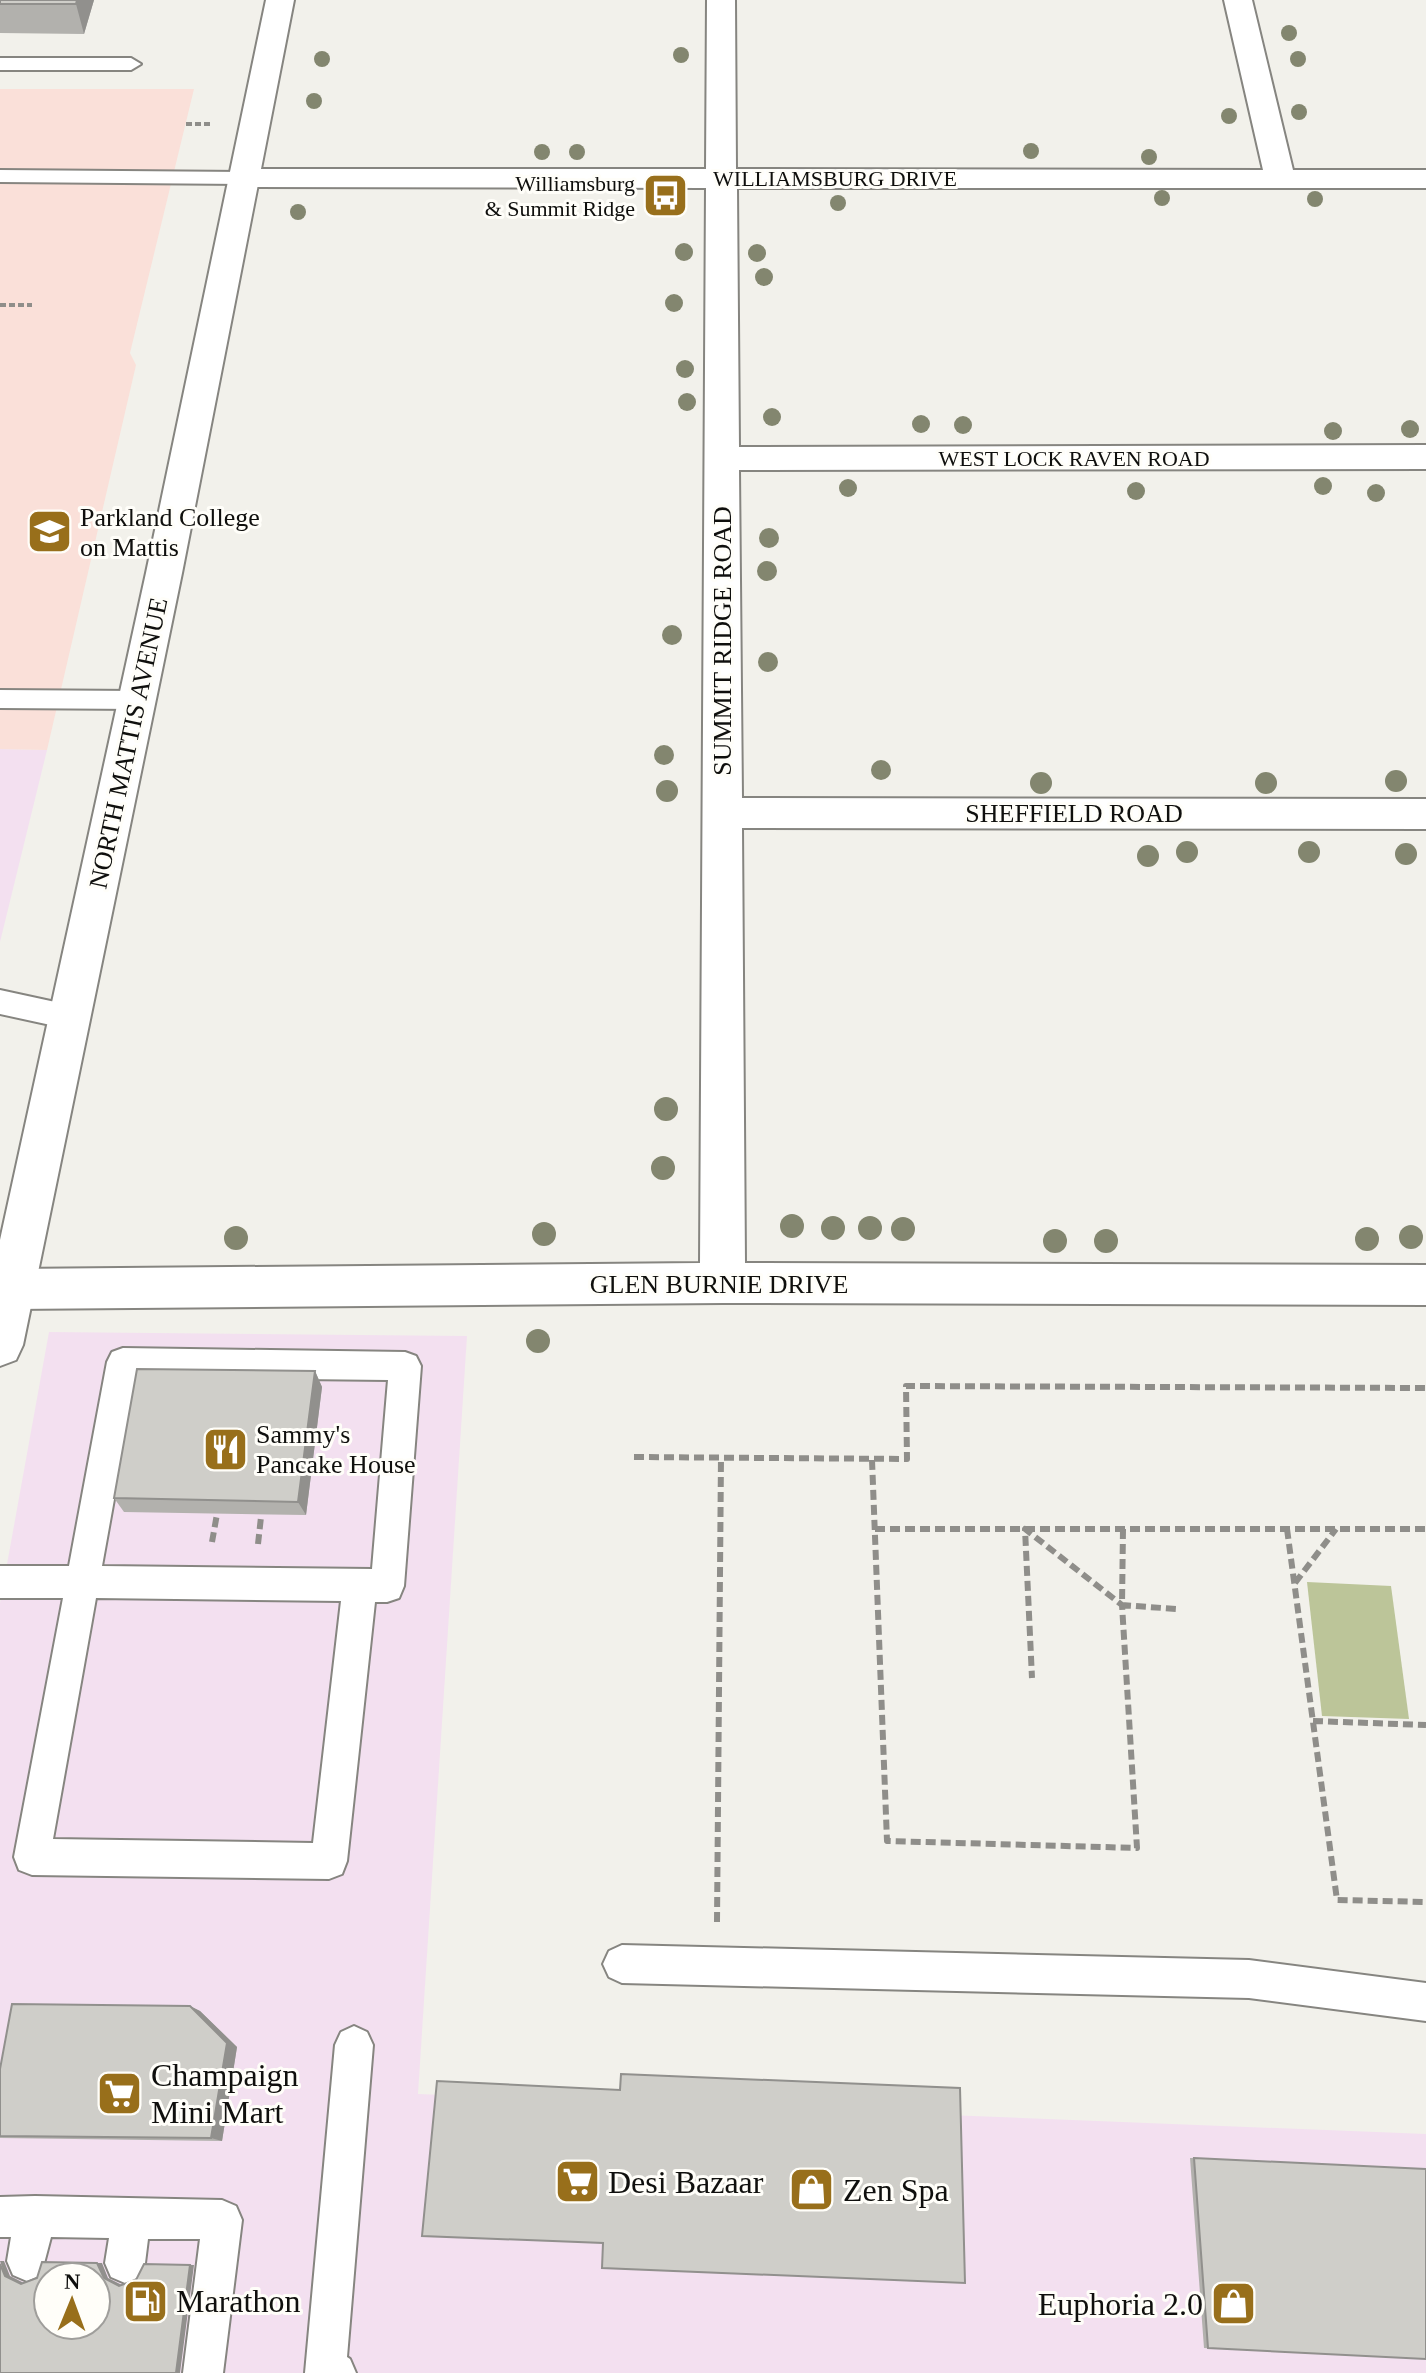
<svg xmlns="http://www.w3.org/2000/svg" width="1426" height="2373" font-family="Georgia,serif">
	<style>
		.commercial { fill: #f3e0f0; fill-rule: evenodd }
		.education { fill: #fae0d9 }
		.green { fill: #bcc599 }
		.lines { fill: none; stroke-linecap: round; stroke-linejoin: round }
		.service-casing { stroke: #868580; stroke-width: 4 }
		.minor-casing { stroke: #868580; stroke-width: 4 }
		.secondary-casing { stroke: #868580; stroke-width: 4 }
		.path-far1 { stroke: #8f8e8a; stroke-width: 4; stroke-dasharray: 6 3; stroke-linecap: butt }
		.path { stroke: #8f8e8a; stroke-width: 6; stroke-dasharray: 10 5; stroke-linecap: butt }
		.service { fill: #fff; fill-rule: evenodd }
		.minor { fill: #fff; fill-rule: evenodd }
		.secondary { fill: #fff; fill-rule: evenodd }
		.tree { fill: #83866f }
		.wall { fill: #b2b1ad }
		.shaded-wall { fill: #91908d }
		.building { fill: #cfcec9; stroke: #91908d; stroke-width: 2; fill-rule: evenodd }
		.labels { text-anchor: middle; stroke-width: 6; stroke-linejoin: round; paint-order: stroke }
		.far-street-label { font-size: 22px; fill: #0f0f0d; stroke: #fffef9 }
		.far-poi-label { font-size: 22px; fill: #0f0f0d; stroke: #fffef9; text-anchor: end }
		.poi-label { font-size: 26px; fill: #0f0f0d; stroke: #fffef9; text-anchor: start }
		.street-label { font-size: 26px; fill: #0f0f0d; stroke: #fffef9 }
		.near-poi-label { font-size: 32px; fill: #0f0f0d; stroke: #fffef9; text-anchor: start }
	</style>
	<rect width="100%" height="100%" fill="#f2f1eb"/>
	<path class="commercial" d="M 0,749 L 47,750 L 0,942 Z
		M 49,1332 L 467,1336 L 418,2094 L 1426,2134 L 1426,2373 L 0,2373 L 0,1603 ZM 48,2277 L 96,2277 L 96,2325 L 48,2325 Z"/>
	<path class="education" d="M 0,89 L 194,89 L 130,353 L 136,365 L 47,750 L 0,749 Z"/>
	<path class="green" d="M 1307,1582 L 1391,1586 L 1409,1719 L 1322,1716 Z"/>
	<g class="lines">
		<defs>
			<path id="service" d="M 0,58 L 131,58 L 141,64 L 131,70 L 0,70 Z
				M 0,170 L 244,172 L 254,178 L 244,184 L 0,182 Z
				M 0,690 L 137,691 L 146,693 L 150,700 L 146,707 L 137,709 L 0,708 Z
				M 0,990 L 69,1005 L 79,1009 L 83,1017 L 79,1025 L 69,1029 L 0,1014 Z
				M 123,1348 L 405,1352 L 416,1356 L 421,1366 L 404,1586 L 399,1598 L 387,1602 L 375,1602 L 347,1861 L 342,1874 L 329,1879 L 32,1875 L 19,1870 L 14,1857 L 63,1598 L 0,1598 L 0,1566 L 69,1566 L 107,1362 L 112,1352 ZM 136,1377 L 388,1380 L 372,1569 L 102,1566 ZM 96,1598 L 341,1601 L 313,1843 L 53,1839 Z
				M 622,1945 L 1249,1960 L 1426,1983 L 1426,2021 L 1249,1998 L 622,1983 L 609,1977 L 603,1964 L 609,1951 Z
				M 354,2026 L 367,2032 L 373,2045 L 347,2357 L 350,2359 L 356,2373 L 305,2373 L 335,2045 L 341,2032 Z
				M 35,2196 L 222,2200 L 236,2206 L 242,2220 L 223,2373 L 183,2373 L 200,2239 L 148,2239 L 145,2263 L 139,2277 L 125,2283 L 111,2277 L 105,2263 L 109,2238 L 51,2237 L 41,2275 L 27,2281 L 13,2275 L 7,2261 L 11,2237 L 0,2237 L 0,2197 Z"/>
			<path id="minor" d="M 707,0 L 735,0 L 736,169 L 1263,170 L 1224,0 L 1252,0 L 1293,170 L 1426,170 L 1426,188 L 737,188 L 739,447 L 1426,445 L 1426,469 L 739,470 L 742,798 L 1426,799 L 1426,829 L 742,828 L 745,1263 L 1426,1265 L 1426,1305 L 723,1303 L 12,1309 L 0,1305 L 0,1273 L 12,1269 L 700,1263 L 706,188 L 244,187 L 233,184 L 229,178 L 233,172 L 244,169 L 706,169 Z"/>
			<path id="secondary" d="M 266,0 L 294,0 L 182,573 L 23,1345 L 16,1360 L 0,1366 L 0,1240 L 146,573 Z"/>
		</defs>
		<use href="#service" class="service-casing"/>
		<use href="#minor" class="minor-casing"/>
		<use href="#secondary" class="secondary-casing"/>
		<path class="path-far1" d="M 186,124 L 213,124
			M 0,305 L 32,305"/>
		<path class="path" d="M 634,1457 L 907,1459 L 906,1386 L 1426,1388
			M 872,1460 L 887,1841 L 1137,1848 L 1122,1605 L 1025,1529 L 1032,1678
			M 875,1529 L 1426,1529
			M 1123,1529 L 1122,1605 L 1176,1609
			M 1287,1529 L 1337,1900 L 1426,1902
			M 212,1542 L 217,1514
			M 258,1544 L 261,1517
			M 1295,1583 L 1336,1529
			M 1313,1721 L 1426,1725
			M 717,1922 L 721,1457"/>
		<use href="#service" class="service"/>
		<use href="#minor" class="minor"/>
		<use href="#secondary" class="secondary"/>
	</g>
	<g class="tree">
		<circle cx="1289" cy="33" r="8"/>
		<circle cx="681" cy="55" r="8"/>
		<circle cx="322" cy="59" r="8"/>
		<circle cx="1298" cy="59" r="8"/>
		<circle cx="314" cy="101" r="8"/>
		<circle cx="1299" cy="112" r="8"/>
		<circle cx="1229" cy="116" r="8"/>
		<circle cx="1031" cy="151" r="8"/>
		<circle cx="542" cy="152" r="8"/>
		<circle cx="577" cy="152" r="8"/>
		<circle cx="1149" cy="157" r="8"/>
		<circle cx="1162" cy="198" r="8"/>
		<circle cx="1315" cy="199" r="8"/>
		<circle cx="838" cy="203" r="8"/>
		<circle cx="298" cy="212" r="8"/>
		<circle cx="684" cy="252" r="9"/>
		<circle cx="757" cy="253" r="9"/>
		<circle cx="764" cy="277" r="9"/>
		<circle cx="674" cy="303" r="9"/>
		<circle cx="685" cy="369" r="9"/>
		<circle cx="687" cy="402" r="9"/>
		<circle cx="772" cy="417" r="9"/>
		<circle cx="921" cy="424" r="9"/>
		<circle cx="963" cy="425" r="9"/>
		<circle cx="1410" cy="429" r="9"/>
		<circle cx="1333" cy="431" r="9"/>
		<circle cx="1323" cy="486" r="9"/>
		<circle cx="848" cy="488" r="9"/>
		<circle cx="1136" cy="491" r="9"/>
		<circle cx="1376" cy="493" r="9"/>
		<circle cx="769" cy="538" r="10"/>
		<circle cx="767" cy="571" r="10"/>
		<circle cx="672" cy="635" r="10"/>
		<circle cx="768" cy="662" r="10"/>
		<circle cx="664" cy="755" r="10"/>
		<circle cx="881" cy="770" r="10"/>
		<circle cx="1396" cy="781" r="11"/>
		<circle cx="1041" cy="783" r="11"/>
		<circle cx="1266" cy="783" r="11"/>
		<circle cx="667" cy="791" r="11"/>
		<circle cx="1187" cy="852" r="11"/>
		<circle cx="1309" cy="852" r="11"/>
		<circle cx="1406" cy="854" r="11"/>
		<circle cx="1148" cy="856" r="11"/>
		<circle cx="666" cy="1109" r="12"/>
		<circle cx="663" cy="1168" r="12"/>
		<circle cx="792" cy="1226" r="12"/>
		<circle cx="833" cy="1228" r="12"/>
		<circle cx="870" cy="1228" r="12"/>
		<circle cx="903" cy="1229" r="12"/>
		<circle cx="544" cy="1234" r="12"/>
		<circle cx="1411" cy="1237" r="12"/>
		<circle cx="236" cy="1238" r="12"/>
		<circle cx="1367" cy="1239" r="12"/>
		<circle cx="1055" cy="1241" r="12"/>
		<circle cx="1106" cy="1241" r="12"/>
		<circle cx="538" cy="1341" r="12"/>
	</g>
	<path class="wall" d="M 0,0 L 94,0 L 84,34 L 0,33 Z
		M 315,1371 L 322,1387 L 306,1515 L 124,1512 L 114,1498 Z
		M 190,2006 L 200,2011 L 237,2047 L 222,2141 L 0,2138 L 0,2069 Z
		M 1190,2158 L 1194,2158 L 1426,2359 L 1204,2348 Z"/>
	<path class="shaded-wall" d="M 77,0 L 94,0 L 84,34 L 76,4 Z
		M 315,1371 L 322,1387 L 306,1515 L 298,1502 Z
		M 190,2006 L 200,2011 L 237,2047 L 222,2141 L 211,2138 Z
		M 0,2261 L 4,2261 L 10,2276 L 26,2284 L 21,2284 L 5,2276 Z
		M 97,2263 L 102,2263 L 108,2278 L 124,2286 L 119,2286 L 104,2278 Z
		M 190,2265 L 194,2265 L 180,2373 L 176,2373 Z"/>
	<path class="building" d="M 0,0 L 77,0 L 76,4 L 0,4 Z
		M 137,1369 L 315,1371 L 298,1502 L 114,1498 Z
		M 12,2004 L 190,2006 L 227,2043 L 211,2138 L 0,2136 L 0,2069 Z
		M 621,2074 L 960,2088 L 965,2283 L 602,2268 L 603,2243 L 422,2236 L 437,2081 L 620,2090 Z
		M 1194,2158 L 1426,2169 L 1426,2359 L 1208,2348 Z
		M 42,2262 L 97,2263 L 104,2278 L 119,2286 L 136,2280 L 144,2264 L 190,2265 L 176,2373 L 0,2373 L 0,2264 L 5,2276 L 21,2284 L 37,2278 ZM 48,2277 L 96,2277 L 96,2325 L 48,2325 Z"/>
	<defs>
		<symbol id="bus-square" viewBox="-11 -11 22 22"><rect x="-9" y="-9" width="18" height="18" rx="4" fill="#986f1b" stroke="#fffef9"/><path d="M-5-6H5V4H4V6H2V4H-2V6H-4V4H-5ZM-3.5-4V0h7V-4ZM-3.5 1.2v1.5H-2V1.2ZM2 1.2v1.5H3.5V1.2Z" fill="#fff"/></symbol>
		<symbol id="university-square" viewBox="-11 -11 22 22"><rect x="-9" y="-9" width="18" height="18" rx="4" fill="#986f1b" stroke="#fffef9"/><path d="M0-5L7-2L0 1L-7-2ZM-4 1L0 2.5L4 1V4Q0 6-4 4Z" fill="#fff"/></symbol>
		<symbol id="restaurant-square" viewBox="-11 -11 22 22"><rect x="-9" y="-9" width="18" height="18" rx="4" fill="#986f1b" stroke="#fffef9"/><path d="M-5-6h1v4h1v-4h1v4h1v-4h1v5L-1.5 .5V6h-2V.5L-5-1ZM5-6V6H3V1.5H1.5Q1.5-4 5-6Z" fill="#fff"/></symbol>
		<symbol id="supermarket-square" viewBox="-11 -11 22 22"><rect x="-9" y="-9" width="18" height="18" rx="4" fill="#986f1b" stroke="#fffef9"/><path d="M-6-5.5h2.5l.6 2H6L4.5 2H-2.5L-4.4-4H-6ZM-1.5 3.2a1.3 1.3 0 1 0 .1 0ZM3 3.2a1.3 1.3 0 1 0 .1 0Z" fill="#fff"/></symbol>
		<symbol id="shop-square" viewBox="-11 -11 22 22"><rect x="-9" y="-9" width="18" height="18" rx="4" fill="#986f1b" stroke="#fffef9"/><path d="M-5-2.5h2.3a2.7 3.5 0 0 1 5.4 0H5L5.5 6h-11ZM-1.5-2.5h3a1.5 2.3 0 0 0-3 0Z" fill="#fff"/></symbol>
		<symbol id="fuel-square" viewBox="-11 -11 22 22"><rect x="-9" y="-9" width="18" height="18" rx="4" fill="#986f1b" stroke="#fffef9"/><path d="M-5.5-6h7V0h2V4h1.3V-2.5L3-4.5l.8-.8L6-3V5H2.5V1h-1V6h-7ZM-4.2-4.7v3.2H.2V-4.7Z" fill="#fff"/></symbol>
	</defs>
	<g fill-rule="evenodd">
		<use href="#bus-square" x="640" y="170" width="51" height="51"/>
		<use href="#university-square" x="24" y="506" width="51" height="51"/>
		<use href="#restaurant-square" x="200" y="1424" width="51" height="51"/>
		<use href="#supermarket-square" x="94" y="2068" width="51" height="51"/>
		<use href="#supermarket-square" x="552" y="2156" width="51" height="51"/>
		<use href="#shop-square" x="786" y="2164" width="51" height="51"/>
		<use href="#fuel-square" x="120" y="2276" width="51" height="51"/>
		<use href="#shop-square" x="1208" y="2278" width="51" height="51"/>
	</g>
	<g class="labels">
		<g class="far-street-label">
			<text x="835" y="186">WILLIAMSBURG DRIVE</text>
			<text x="1074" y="466">WEST LOCK RAVEN ROAD</text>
		</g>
		<g class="far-poi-label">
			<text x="635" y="191">Williamsburg<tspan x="635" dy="25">&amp; Summit Ridge</tspan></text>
		</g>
		<g class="poi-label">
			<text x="80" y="526">Parkland College<tspan x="80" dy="30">on Mattis</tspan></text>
			<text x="256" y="1443">Sammy's<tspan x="256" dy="30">Pancake House</tspan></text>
		</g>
		<g class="street-label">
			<text transform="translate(722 641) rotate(-90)" y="9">SUMMIT RIDGE ROAD</text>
			<text transform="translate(128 743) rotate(-78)" y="9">NORTH MATTIS AVENUE</text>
			<text x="1074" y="822">SHEFFIELD ROAD</text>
			<text x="719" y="1293">GLEN BURNIE DRIVE</text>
		</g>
		<g class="near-poi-label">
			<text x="151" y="2086">Champaign<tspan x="151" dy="37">Mini Mart</tspan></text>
			<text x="608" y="2193">Desi Bazaar</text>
			<text x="843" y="2201">Zen Spa</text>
			<text x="176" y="2312">Marathon</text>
			<text x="1203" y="2315" text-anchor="end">Euphoria 2.0</text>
		</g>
	</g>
	<g transform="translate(72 2301) rotate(1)"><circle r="38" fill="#fffef9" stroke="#9f9e9b" stroke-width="2"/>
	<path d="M0-6L14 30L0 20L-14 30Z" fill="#986f1b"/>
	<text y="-12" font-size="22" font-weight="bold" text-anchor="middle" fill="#0f0f0d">N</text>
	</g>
</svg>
